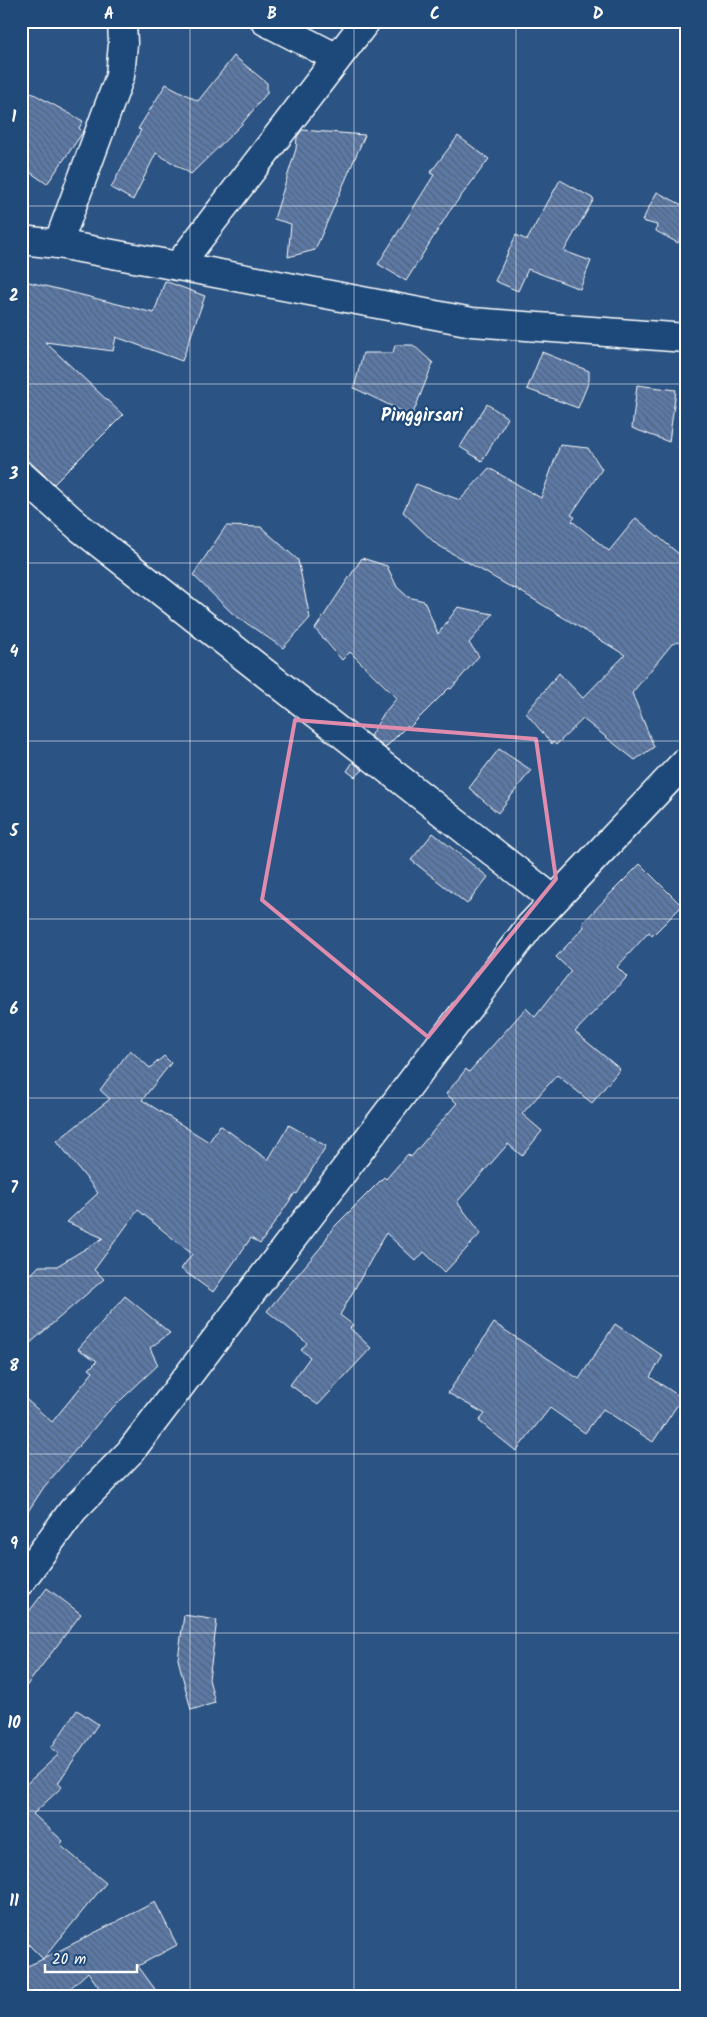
<svg xmlns="http://www.w3.org/2000/svg" width="707" height="2017" font-family="Kalam,sans-serif">
	<style>
		.building { fill: url(#building-back-hatch); stroke: #fff }
		.lines { fill: none; stroke-linecap: round; stroke-linejoin: round }
		.street-casing { stroke: #fff; stroke-width: 31 }
		.secondary-casing { stroke: #fff; stroke-width: 31 }
		.street { stroke: #1f4a7a; stroke-width: 28 }
		.secondary { stroke: #1f4a7a; stroke-width: 28 }
		.marked { fill: none; stroke: #e08cad; stroke-width: 4; stroke-linejoin: round }
		.grid { fill: none; stroke: #fff; stroke-width: 1; stroke-opacity: 0.55 }
		.labels { text-anchor: middle; stroke-width: 4.5; stroke-linejoin: round; paint-order: stroke }
		.quarter-label { font-size: 18px; font-weight: bold; fill: #fff; stroke: #1f4a7a }
		.neatline { fill: none; stroke: #fff; stroke-width: 2 }
		.grid-label { font-size: 16px; text-anchor: middle; font-weight: bold; fill: #fff }
	</style>
	<defs>
		<pattern id="building-back-hatch" width="6" height="6" patternUnits="userSpaceOnUse" patternTransform="scale(1.25)"><rect width="6" height="6" fill="#5b79a6"/><path d="M-1 5l2 2M0 0l6 6M5-1l2 2" fill="none" stroke="#546279"/></pattern>
	</defs>
	<rect width="100%" height="100%" fill="#2b5383"/>
	<filter id="ink" filterUnits="userSpaceOnUse"><feTurbulence type="fractalNoise" baseFrequency=".02" numOctaves="2"/><feDisplacementMap in="SourceGraphic" scale="10" xChannelSelector="R" yChannelSelector="G"/><feConvolveMatrix kernelMatrix="1 2 1 2 8 2 1 2 1" color-interpolation-filters="sRGB"/></filter>
	<g filter="url(#ink)">
		<path class="building" d="M 234,56 L 267,83 L 267,93 L 241,125 L 191,174 L 156,153 L 133,200 L 111,188 L 141,130 L 138,129 L 166,84 L 198,101 Z
			M 21,87 L 83,121 L 79,128 L 83,132 L 47,184 L 21,166 Z
			M 302,130 L 365,135 L 315,250 L 288,257 L 291,224 L 274,219 L 296,149 L 297,137 Z
			M 458,136 L 489,159 L 449,212 L 406,281 L 378,264 L 434,175 L 430,173 Z
			M 560,180 L 594,199 L 564,251 L 591,261 L 580,289 L 528,269 L 518,291 L 495,281 L 516,235 L 527,240 Z
			M 657,192 L 686,207 L 686,227 L 678,243 L 656,231 L 657,225 L 642,221 Z
			M 21,280 L 154,313 L 165,281 L 205,296 L 182,361 L 116,337 L 113,351 L 45,342 L 123,415 L 54,484 L 31,463 L 21,460 Z
			M 395,345 L 413,345 L 433,363 L 412,416 L 354,388 L 363,353 L 393,353 Z
			M 542,352 L 589,371 L 589,381 L 578,408 L 527,389 Z
			M 637,385 L 676,390 L 669,442 L 632,428 Z
			M 487,404 L 508,418 L 482,461 L 460,447 Z
			M 560,445 L 588,448 L 602,469 L 571,515 L 575,517 L 572,521 L 609,551 L 636,518 L 686,560 L 686,640 L 672,644 L 632,693 L 654,747 L 635,760 L 583,719 L 556,745 L 553,742 L 552,744 L 526,713 L 559,673 L 583,698 L 625,655 L 515,588 L 514,589 L 436,544 L 403,512 L 416,484 L 460,500 L 489,468 L 541,498 Z
			M 226,526 L 261,527 L 298,560 L 310,618 L 283,648 L 233,614 L 193,575 Z
			M 362,558 L 387,566 L 397,587 L 408,597 L 424,601 L 438,634 L 458,607 L 493,614 L 469,643 L 479,656 L 451,689 L 449,688 L 409,728 L 407,726 L 385,748 L 370,736 L 384,713 L 397,698 L 350,652 L 342,660 L 315,629 Z
			M 499,749 L 531,770 L 498,813 L 469,788 Z
			M 353,762 L 363,770 L 355,777 L 347,771 Z
			M 433,833 L 488,877 L 467,904 L 411,860 Z
			M 640,864 L 682,906 L 652,936 L 649,932 L 617,967 L 627,977 L 575,1032 L 620,1069 L 592,1103 L 557,1075 L 522,1114 L 542,1131 L 522,1156 L 508,1144 L 457,1202 L 481,1233 L 445,1272 L 424,1252 L 416,1261 L 386,1233 L 340,1315 L 353,1325 L 350,1328 L 371,1348 L 318,1405 L 290,1385 L 310,1357 L 301,1350 L 307,1343 L 267,1311 L 321,1247 L 332,1229 L 384,1177 L 386,1179 L 408,1154 L 411,1157 L 457,1103 L 446,1094 L 466,1069 L 469,1072 L 526,1008 L 535,1017 L 571,971 L 556,957 L 584,927 L 582,924 L 610,894 Z
			M 130,1050 L 150,1068 L 164,1056 L 171,1063 L 142,1100 L 209,1142 L 220,1125 L 268,1160 L 289,1125 L 326,1146 L 297,1194 L 295,1193 L 260,1244 L 251,1238 L 213,1292 L 181,1269 L 192,1254 L 138,1210 L 94,1270 L 104,1279 L 21,1351 L 21,1285 L 39,1266 L 57,1266 L 103,1238 L 67,1222 L 98,1193 L 57,1141 L 110,1099 L 100,1090 Z
			M 125,1296 L 170,1333 L 150,1348 L 158,1365 L 107,1413 L 44,1487 L 21,1522 L 21,1395 L 52,1422 L 93,1372 L 89,1369 L 97,1361 L 78,1349 Z
			M 494,1323 L 579,1379 L 615,1324 L 663,1356 L 650,1377 L 682,1398 L 653,1442 L 603,1409 L 585,1433 L 550,1408 L 516,1451 L 479,1421 L 485,1414 L 448,1393 Z
			M 47,1588 L 81,1614 L 21,1693 L 21,1622 Z
			M 184,1615 L 217,1620 L 209,1679 L 215,1703 L 191,1710 L 178,1659 Z
			M 77,1710 L 98,1724 L 58,1783 L 62,1787 L 33,1814 L 63,1841 L 60,1845 L 106,1883 L 43,1959 L 155,1902 L 177,1945 L 138,1966 L 160,1996 L 105,1996 L 88,1972 L 62,1996 L 28,1996 L 21,1988 L 21,1969 L 43,1959 L 21,1937 L 21,1789 L 59,1754 L 51,1748 Z"/>
		<g class="lines">
			<defs>
				<path id="street" d="M 265,21 L 337,58
					M 58,244 L 120,76 L 123,44 L 122,21
					M 178,266 L 366,21
					M 21,475 L 79,527 L 554,900
					M 21,1581 L 73,1510 L 130,1452 L 530,926 L 686,761"/>
				<path id="secondary" d="M 21,240 L 58,244 L 178,266 L 472,322 L 686,338"/>
			</defs>
			<use href="#street" class="street-casing"/>
			<use href="#secondary" class="secondary-casing"/>
			<use href="#street" class="street"/>
			<use href="#secondary" class="secondary"/>
		</g>
	</g>
	<path class="marked" d="M 295,720 L 536,739 L 556,879 L 428,1037 L 262,900 Z"/>
	<path class="grid" d="M 190,21 L 190,1996M 354,21 L 354,1996M 516,21 L 516,1996M 21,206 L 686,206M 21,384 L 686,384M 21,563 L 686,563M 21,741 L 686,741M 21,919 L 686,919M 21,1098 L 686,1098M 21,1276 L 686,1276M 21,1454 L 686,1454M 21,1633 L 686,1633M 21,1811 L 686,1811"/>
	<g class="labels">
		<g class="quarter-label">
			<text x="422" y="421">Pinggirsari</text>
		</g>
	</g>
	<rect width="707" height="2017" fill="none" stroke="#1f4a7a" stroke-width="55"/>
	<path d="M45 1964v8h92v-8" fill="none" stroke="#ffffff" stroke-width="2.5"/>
	<text x="52" y="1964" font-size="15" fill="#ffffff" stroke="#1f4a7a" stroke-width="4" paint-order="stroke">20 m</text>
	<rect x="28" y="28" width="652" height="1962" class="neatline"/>
	<g class="grid-label">
		<text x="109" y="19">A</text>
		<text x="272" y="19">B</text>
		<text x="435" y="19">C</text>
		<text x="598" y="19">D</text>
		<text x="14" y="122">1</text>
		<text x="14" y="301">2</text>
		<text x="14" y="479">3</text>
		<text x="14" y="657">4</text>
		<text x="14" y="836">5</text>
		<text x="14" y="1014">6</text>
		<text x="14" y="1193">7</text>
		<text x="14" y="1371">8</text>
		<text x="14" y="1549">9</text>
		<text x="14" y="1728">10</text>
		<text x="14" y="1906">11</text>
	</g>
</svg>
